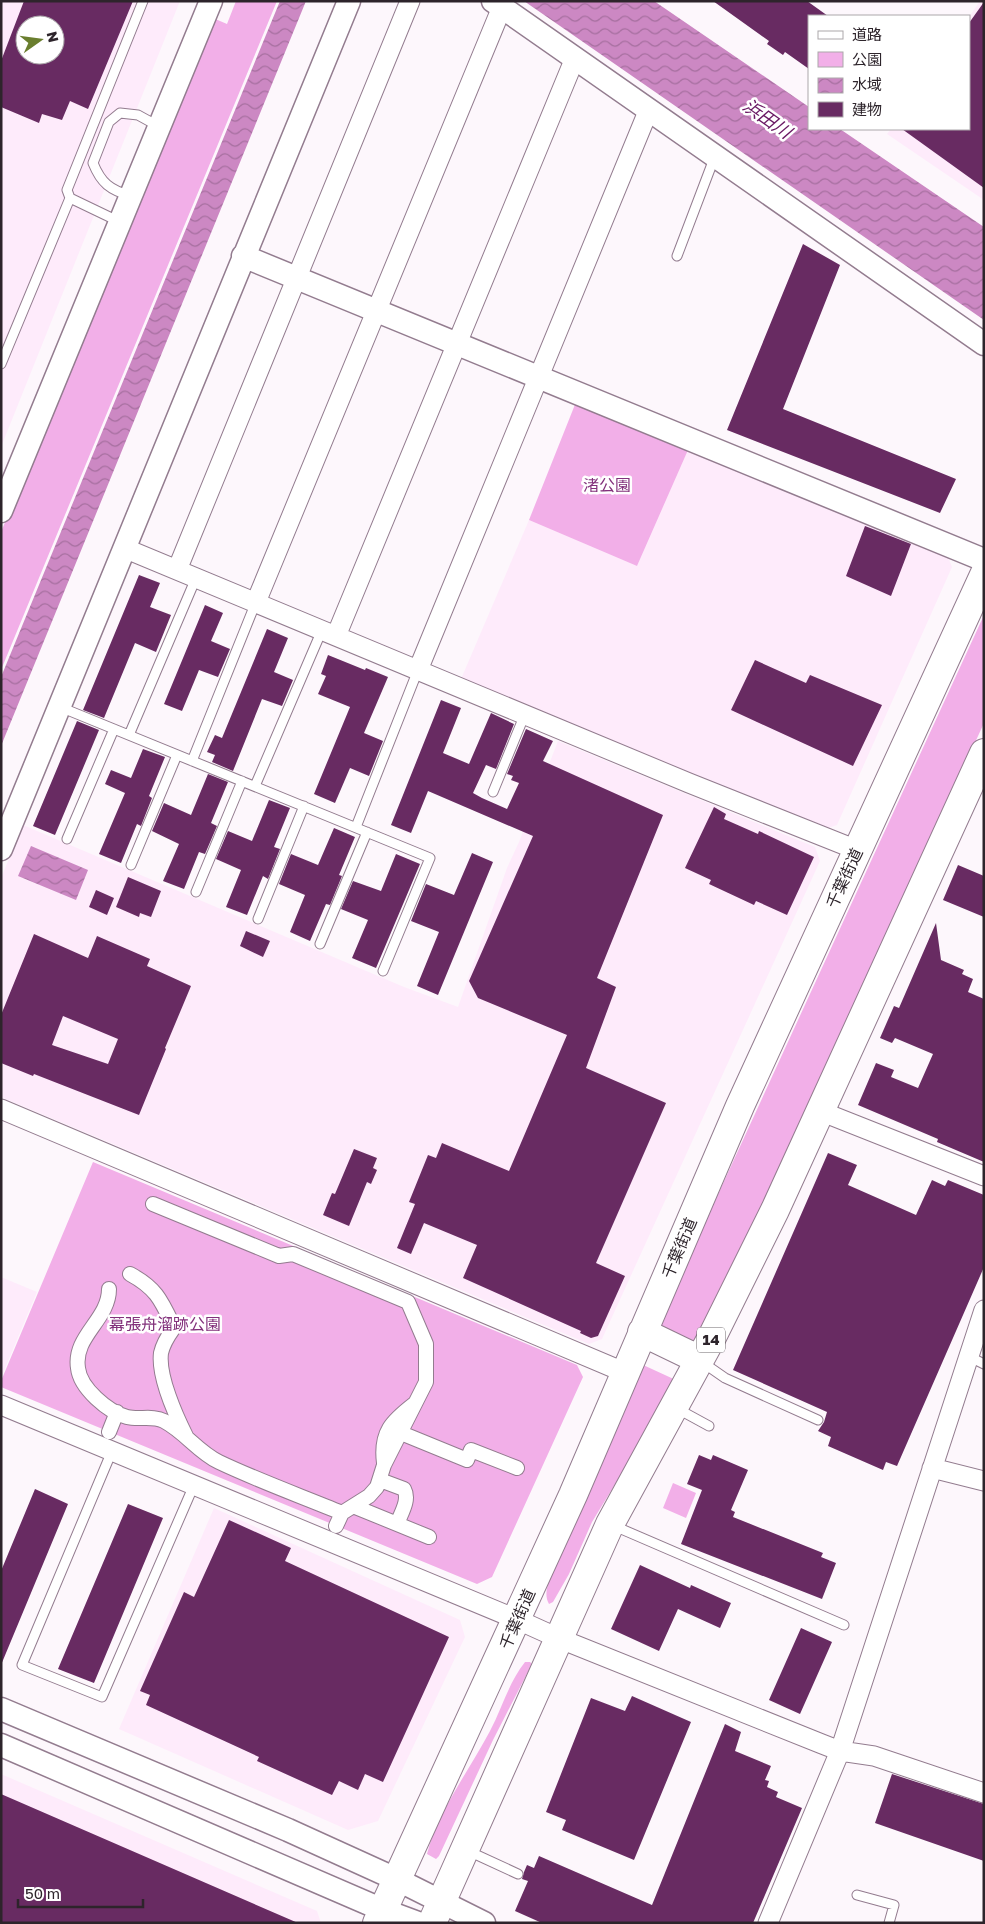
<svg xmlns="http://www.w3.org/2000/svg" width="985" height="1924" font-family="'Golos Text','Noto Sans JP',sans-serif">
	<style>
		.built { fill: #feebfb; fill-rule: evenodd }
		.green { fill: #f2afe8 }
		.water { fill: url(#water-waves) }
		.building { fill: #682b62; fill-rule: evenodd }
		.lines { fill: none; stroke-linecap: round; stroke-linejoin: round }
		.service-casing { stroke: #937c8f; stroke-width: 11 }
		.pedestrian-casing { stroke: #937c8f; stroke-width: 16 }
		.minor-casing { stroke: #937c8f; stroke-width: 21 }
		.tertiary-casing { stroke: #937c8f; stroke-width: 25 }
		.trunk-casing { stroke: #937c8f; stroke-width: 30 }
		.service { stroke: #fff; stroke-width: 9 }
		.pedestrian { stroke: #fff; stroke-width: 14 }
		.minor { stroke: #fff; stroke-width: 19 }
		.tertiary { stroke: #fff; stroke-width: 22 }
		.trunk { stroke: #fff; stroke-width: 28 }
		.labels { text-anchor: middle; stroke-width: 5; stroke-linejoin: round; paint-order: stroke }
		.shield { fill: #fff; stroke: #6c666b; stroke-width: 1 }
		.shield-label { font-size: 15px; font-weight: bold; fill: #2d242b }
		.park-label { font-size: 16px; fill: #82317b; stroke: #fff }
		.street-label { font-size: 16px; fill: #2d242b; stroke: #fff }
		.water-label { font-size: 18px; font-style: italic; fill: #691863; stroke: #fff }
	</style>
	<defs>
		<pattern id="water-waves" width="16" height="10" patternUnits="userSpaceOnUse" patternTransform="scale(1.25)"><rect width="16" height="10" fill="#cc88c3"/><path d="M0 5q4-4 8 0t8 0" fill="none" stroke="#a66f9f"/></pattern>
	</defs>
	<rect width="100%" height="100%" fill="#fdf7fc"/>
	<path class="built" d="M 1,1 L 180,1 L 1,447 ZM 25,25 L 55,25 L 55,55 L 25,55 Z
		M 980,1 L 984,1 L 984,200 L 887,134 L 891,129 L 969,129 L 969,17 Z
		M 688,450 L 948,557 L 952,567 L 837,825 L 825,829 L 461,679 L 529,520 L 637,566 Z
		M 558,741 L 815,847 L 820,861 L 602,1339 L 589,1344 L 1,1097 L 1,878 L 23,825 L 404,987 L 458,1007 L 507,868 L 519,842 Z
		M 1,1277 L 37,1292 L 1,1378 Z
		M 214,1508 L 460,1620 L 465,1637 L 378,1821 L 348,1830 L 119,1729 Z
		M 1,1774 L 317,1911 L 321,1923 L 1,1923 Z"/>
	<path class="green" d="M 236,1 L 277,1 L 1,670 L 1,532 L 213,18 L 227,24 Z
		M 576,402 L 688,450 L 637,566 L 529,520 Z
		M 984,615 L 984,723 L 698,1345 L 658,1325 Z
		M 93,1162 L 577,1365 L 583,1377 L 492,1577 L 477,1584 L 1,1387 L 1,1381 Z
		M 641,1364 L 678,1381 L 592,1522 L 569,1574 L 553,1602 L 549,1604 C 542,1592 551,1577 555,1566 Z
		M 673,1483 L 696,1493 L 686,1518 L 663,1508 Z
		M 525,1662 L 530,1662 L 532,1664 L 493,1740 L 439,1856 L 436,1859 L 427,1854 C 437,1813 470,1769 490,1731 C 502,1708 509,1682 525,1662 Z"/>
	<path class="water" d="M 280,1 L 306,1 L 1,746 L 1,677 Z
		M 524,1 L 654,1 L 809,107 L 809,129 L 840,129 L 984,227 L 984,320 Z
		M 31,846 L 88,870 L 76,900 L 18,876 Z"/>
	<path class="building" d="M 24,1 L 133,1 L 88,109 L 70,101 L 62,120 L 42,114 L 39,123 L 1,107 L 1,61 ZM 25,25 L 55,25 L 55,55 L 25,55 Z
		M 713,1 L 807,1 L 828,16 L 809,16 L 809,69 L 785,52 L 783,55 L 767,44 L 769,41 Z
		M 984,2 L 984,188 L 902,129 L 969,129 L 969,23 Z
		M 803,244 L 840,265 L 783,409 L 956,479 L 940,513 L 727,430 Z
		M 865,526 L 911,544 L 891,596 L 846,576 Z
		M 139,575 L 160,583 L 150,607 L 171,615 L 156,652 L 135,643 L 104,718 L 83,710 Z
		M 205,605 L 223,613 L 211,641 L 230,649 L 218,677 L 199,670 L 182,711 L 164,704 Z
		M 267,629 L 288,638 L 274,672 L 293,680 L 282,706 L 262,699 L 233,771 L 212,762 L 215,755 L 207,752 L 215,735 L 222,738 Z
		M 328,655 L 365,670 L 366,668 L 388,677 L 364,733 L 383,741 L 369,776 L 350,768 L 335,803 L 314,794 L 350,707 L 318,694 L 326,676 L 321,674 Z
		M 755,660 L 806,683 L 810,675 L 882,705 L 853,766 L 731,710 Z
		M 441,700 L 461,708 L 443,753 L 469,764 L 491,713 L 514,724 L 496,769 L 486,765 L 473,793 L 482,798 L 507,809 L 519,783 L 511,780 L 513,776 L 507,774 L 526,729 L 553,741 L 543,761 L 663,815 L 597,978 L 616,987 L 586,1068 L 666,1103 L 596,1263 L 625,1276 L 598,1336 L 591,1338 L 580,1333 L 581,1331 L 463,1278 L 477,1245 L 424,1223 L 411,1254 L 397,1248 L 415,1204 L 409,1202 L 428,1155 L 436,1158 L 442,1143 L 509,1171 L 567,1035 L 478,998 L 469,981 L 533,836 L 428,791 L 411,833 L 391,825 Z
		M 77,721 L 99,730 L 55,835 L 33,826 Z
		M 143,749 L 165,757 L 149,796 L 152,798 L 141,826 L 137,824 L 121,863 L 99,854 L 125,793 L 105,784 L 111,770 L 131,778 Z
		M 208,774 L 228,782 L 211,823 L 217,826 L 205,854 L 199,852 L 184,889 L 163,881 L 179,844 L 152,831 L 164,803 L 191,815 Z
		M 269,800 L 290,808 L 274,847 L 280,849 L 268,879 L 263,876 L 247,915 L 226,907 L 241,870 L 216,859 L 228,831 L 252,841 Z
		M 714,807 L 726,814 L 724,819 L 758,834 L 759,831 L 814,857 L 787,915 L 756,901 L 754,905 L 709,884 L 711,880 L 685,868 Z
		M 334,828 L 355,837 L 339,875 L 342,876 L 330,905 L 326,904 L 310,941 L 290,932 L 305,895 L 279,884 L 291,854 L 318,865 Z
		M 472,853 L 493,862 L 438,995 L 417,986 L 439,932 L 411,921 L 426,884 L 454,895 Z
		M 396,854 L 420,864 L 376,968 L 352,958 L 368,920 L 341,909 L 353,881 L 381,891 Z
		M 958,865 L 984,876 L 984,917 L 943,900 Z
		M 128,877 L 161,891 L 151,917 L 140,913 L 139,917 L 116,907 Z
		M 96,890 L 114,898 L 107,915 L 89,907 Z
		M 936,923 L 941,960 L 964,970 L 962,974 L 973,979 L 968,992 L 984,999 L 984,1162 L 937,1142 L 938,1139 L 858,1105 L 876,1063 L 894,1070 L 891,1077 L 918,1088 L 933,1054 L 895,1038 L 892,1043 L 880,1038 L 894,1006 L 899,1008 Z
		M 246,931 L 270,941 L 263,957 L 240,946 Z
		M 34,934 L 88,958 L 97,936 L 150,959 L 147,966 L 191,986 L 165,1048 L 166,1049 L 139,1115 L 34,1074 L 33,1076 L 1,1063 L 1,1015 ZM 63,1016 L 118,1039 L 108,1064 L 52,1045 Z
		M 354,1149 L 377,1158 L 373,1168 L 377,1170 L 371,1184 L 367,1182 L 349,1226 L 323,1215 L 332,1193 L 335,1194 Z
		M 828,1153 L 857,1165 L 848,1185 L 916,1215 L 932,1180 L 945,1186 L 948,1180 L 984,1195 L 984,1267 L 897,1466 L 886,1462 L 883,1470 L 828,1446 L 831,1437 L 818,1431 L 824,1422 L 827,1412 L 733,1370 Z
		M 699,1455 L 711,1460 L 713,1455 L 748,1470 L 731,1510 L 735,1512 L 733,1517 L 823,1553 L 821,1557 L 836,1563 L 822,1599 L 681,1544 L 702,1490 L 687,1484 Z
		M 35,1489 L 68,1504 L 1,1665 L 1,1571 Z
		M 128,1504 L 163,1518 L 94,1683 L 58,1669 Z
		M 229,1520 L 291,1548 L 285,1561 L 449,1637 L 383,1782 L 365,1774 L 358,1790 L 339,1781 L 332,1795 L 257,1761 L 259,1757 L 146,1705 L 150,1695 L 140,1691 L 184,1592 L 194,1597 Z
		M 640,1565 L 690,1588 L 691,1585 L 731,1603 L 720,1628 L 678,1609 L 659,1651 L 611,1629 Z
		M 801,1628 L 832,1642 L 800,1714 L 769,1700 Z
		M 632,1696 L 691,1722 L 634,1860 L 562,1830 L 566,1820 L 546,1812 L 591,1698 L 625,1711 Z
		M 725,1724 L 741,1732 L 735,1751 L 771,1766 L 765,1780 L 769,1781 L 767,1787 L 778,1792 L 776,1797 L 802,1808 L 753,1923 L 542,1923 L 515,1911 L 528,1881 L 522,1879 L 524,1872 L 527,1865 L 534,1868 L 539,1856 L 652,1905 Z
		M 892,1774 L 984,1804 L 984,1861 L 875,1823 Z
		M 1,1794 L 298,1923 L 1,1923 Z"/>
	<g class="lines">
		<defs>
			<path id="service" d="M 131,196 C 110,190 101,183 93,163 L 109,122 L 120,113 L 138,115 L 158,126
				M 120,222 L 70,198 L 67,190 L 143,1
				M 677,256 L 715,156
				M 1,364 L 70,198
				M 60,707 L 430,858 L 383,971
				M 129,735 L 196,578
				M 192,761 L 256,602
				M 255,786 L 322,630
				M 493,792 L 525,714
				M 356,827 L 418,670
				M 67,839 L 114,729
				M 131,865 L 177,755
				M 196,892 L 242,781
				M 258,919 L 304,806
				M 320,944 L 367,832
				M 970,1357 L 984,1364
				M 702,1362 L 725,1378 L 818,1420
				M 676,1408 L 709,1426
				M 112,1451 L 22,1665 L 102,1697 L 194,1485
				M 612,1525 L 844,1625
				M 466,1850 L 518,1874
				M 857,1895 L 894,1905 L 889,1923"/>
			<path id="pedestrian" d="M 130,1274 C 156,1288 161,1300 173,1325 L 173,1329 C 168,1336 163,1344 161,1353 C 158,1376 176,1416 186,1436
				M 109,1289 C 109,1320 73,1336 78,1368 C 80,1388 108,1412 127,1417 C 139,1420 153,1415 164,1421 C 185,1432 198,1452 219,1462 C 259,1481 301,1496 342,1513 L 369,1496 L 377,1487 L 384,1465 L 426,1382 L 426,1344 L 408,1302 L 293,1254 L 279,1256 L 153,1204
				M 109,1432 L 117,1412
				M 401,1433 L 467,1460 L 471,1450 L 517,1468
				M 384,1463 C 380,1432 392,1421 414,1404
				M 380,1480 L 404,1489 C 410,1500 401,1513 397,1524
				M 353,1506 L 429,1537
				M 336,1526 L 342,1513"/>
			<path id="minor" d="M 124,548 L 689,783 L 857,850
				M 177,570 L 410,1
				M 256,602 L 502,7
				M 336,636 L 575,58
				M 418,670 L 649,109
				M 1,1109 L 626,1373
				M 820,1111 L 984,1176
				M 1,1405 L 516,1619 L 558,1638 L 822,1744 L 840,1751 L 874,1756 L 984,1793
				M 932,1468 L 984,1481
				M 768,1923 L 840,1751 L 984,1310"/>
			<path id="tertiary" d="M 493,1 L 984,344
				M 243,256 L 984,560
				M 1,511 L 211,1
				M 1,849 L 349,1
				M 1,1709 L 288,1830 L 398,1880 L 484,1923
				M 1,1745 L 383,1910 L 418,1923"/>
			<path id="trunk" d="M 642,1332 L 700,1360
				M 377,1923 L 573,1495 L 740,1106 L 984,575
				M 432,1923 L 610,1524 L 711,1339 L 775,1210 L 984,753"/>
		</defs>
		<use href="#service" class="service-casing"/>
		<use href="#pedestrian" class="pedestrian-casing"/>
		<use href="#minor" class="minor-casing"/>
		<use href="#tertiary" class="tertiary-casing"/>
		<use href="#trunk" class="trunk-casing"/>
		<use href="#service" class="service"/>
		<use href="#pedestrian" class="pedestrian"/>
		<use href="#minor" class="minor"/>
		<use href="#tertiary" class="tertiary"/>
		<use href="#trunk" class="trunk"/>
	</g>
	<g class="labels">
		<rect class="shield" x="697" y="1327.5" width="28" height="25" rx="4"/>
		<g class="shield-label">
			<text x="711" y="1345">14</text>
		</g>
		<g class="park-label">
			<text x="607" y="491">渚公園</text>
			<text x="165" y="1330">幕張舟溜跡公園</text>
		</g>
		<g class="street-label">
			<text transform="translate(844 878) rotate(-65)" y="6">千葉街道</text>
			<text transform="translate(679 1248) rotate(-67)" y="6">千葉街道</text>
			<text transform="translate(517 1619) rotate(-66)" y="6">千葉街道</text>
		</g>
		<g class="water-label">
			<text transform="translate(767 119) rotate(35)" y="6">浜田川</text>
		</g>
	</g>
	<rect width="985" height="1924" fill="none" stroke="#2d242b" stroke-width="5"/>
	<rect x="808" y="15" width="162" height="115" fill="#ffffff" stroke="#aba7aa"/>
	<rect x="818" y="31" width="25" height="8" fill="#ffffff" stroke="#aba7aa"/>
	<text x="852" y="40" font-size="15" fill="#2d242b">道路</text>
	<rect x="818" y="52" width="25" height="15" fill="#f2afe8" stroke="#aba7aa"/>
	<text x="852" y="65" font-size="15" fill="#2d242b">公園</text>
	<rect x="818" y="78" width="25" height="15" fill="url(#water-waves)" stroke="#aba7aa"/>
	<text x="852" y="90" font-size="15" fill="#2d242b">水域</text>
	<rect x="818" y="102" width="25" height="15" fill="#682b62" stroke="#aba7aa"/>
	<text x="852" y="115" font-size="15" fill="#2d242b">建物</text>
	<g transform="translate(40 40) rotate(76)"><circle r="24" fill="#ffffff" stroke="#aba7aa"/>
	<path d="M0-4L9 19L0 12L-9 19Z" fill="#6a7e2e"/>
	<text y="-8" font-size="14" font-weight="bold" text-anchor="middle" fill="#2d242b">N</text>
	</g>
	<path d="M18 1899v8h125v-8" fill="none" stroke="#2d242b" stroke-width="2.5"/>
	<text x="25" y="1899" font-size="15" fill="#2d242b" stroke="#ffffff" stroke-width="4" paint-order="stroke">50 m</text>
</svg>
